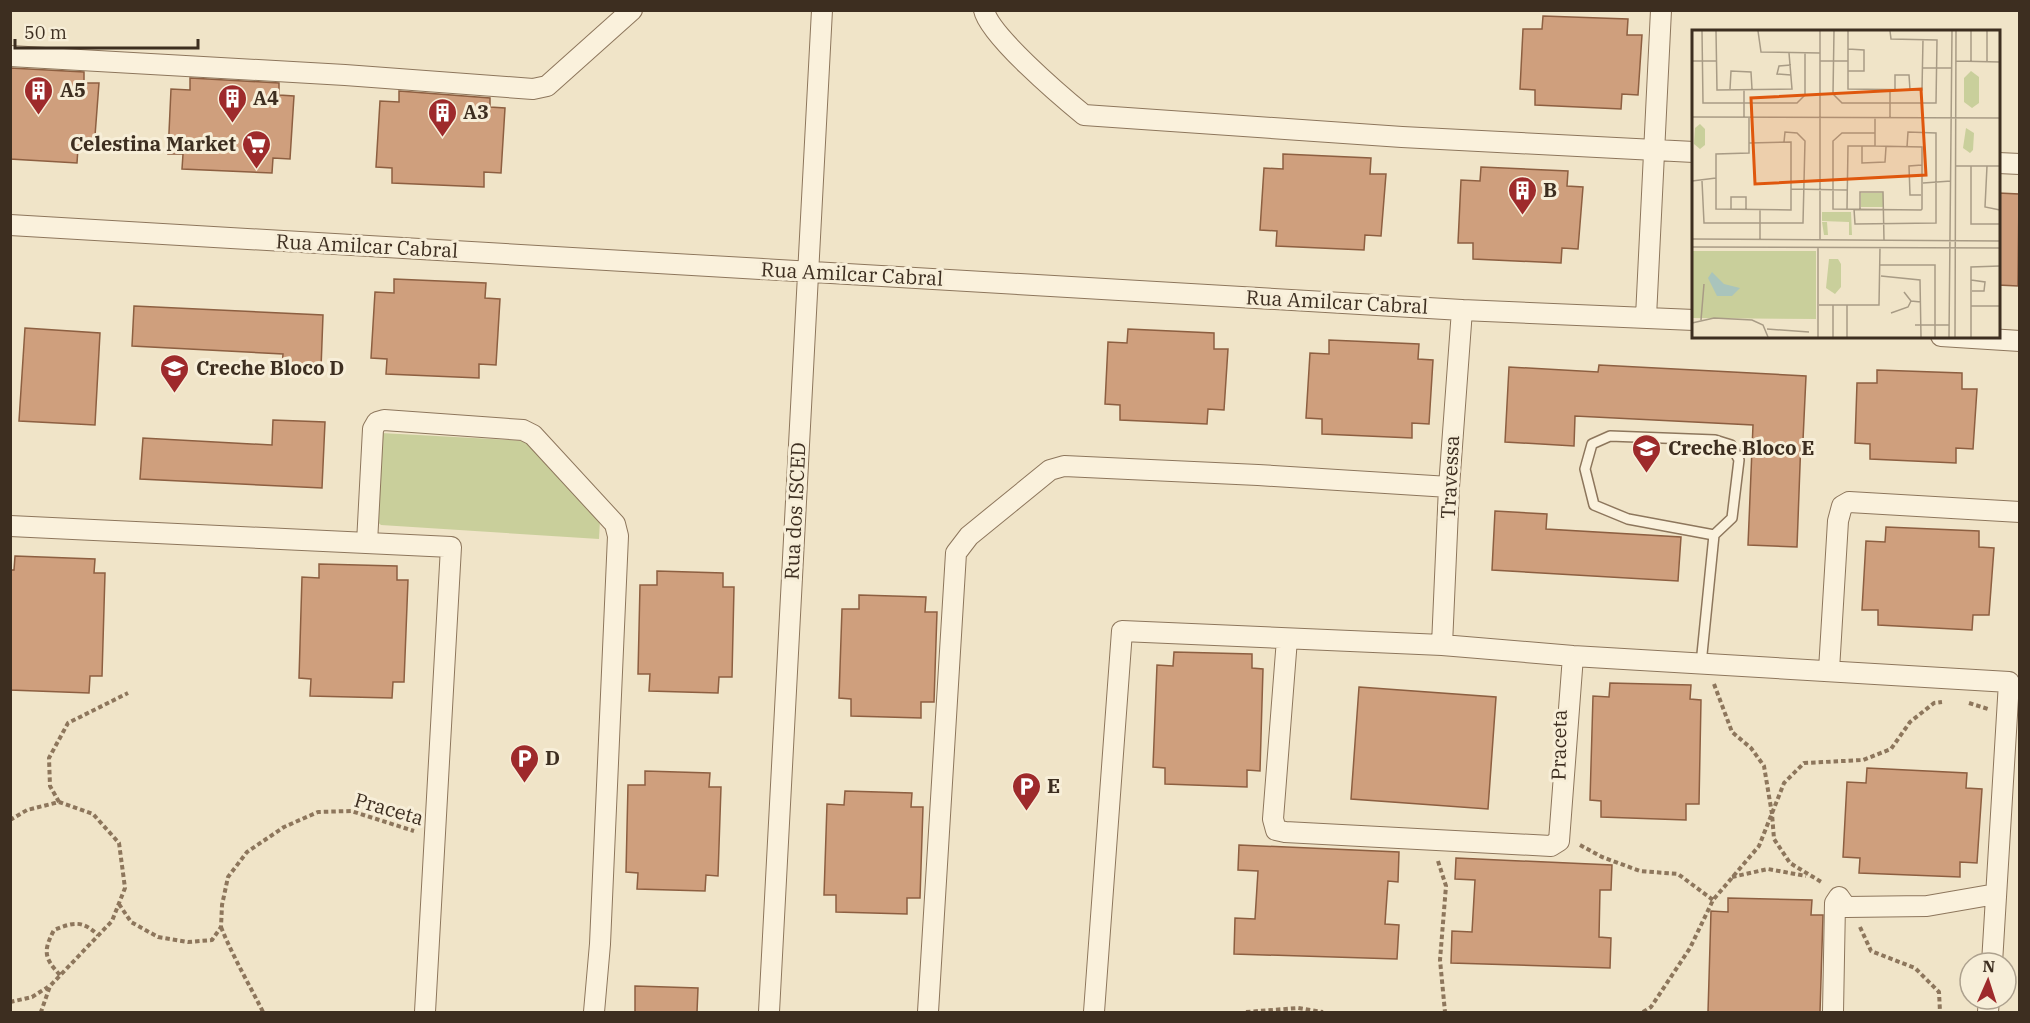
<svg xmlns="http://www.w3.org/2000/svg" width="2030" height="1023" font-family="'IBM Plex Serif',serif">
	<style>
		.green { fill: #c9cf9b }
		.building { fill: #cf9f7d; stroke: #8d5f41; stroke-width: 1.5 }
		.lines { fill: none; stroke-linecap: round; stroke-linejoin: round }
		.lane-casing { stroke: #8d765c; stroke-width: 12 }
		.street-casing { stroke: #8d765c; stroke-width: 22 }
		.path { stroke: #8d765c; stroke-width: 4; stroke-dasharray: 4.5 3; stroke-linecap: butt }
		.lane { stroke: #faf1dc; stroke-width: 9 }
		.street { stroke: #faf1dc; stroke-width: 20 }
		.labels { text-anchor: middle; stroke-width: 6; stroke-linejoin: round; paint-order: stroke }
		.poi-label { font-size: 20px; font-weight: bold; fill: #3d2e20; stroke: #f7eed8; text-anchor: start }
		.street-label { font-size: 20px; fill: #3d2e20; stroke: #f7eed8 }
		.inset-road { fill: none; stroke: #a89b85; stroke-width: 1.5 }
		.view { fill: #df570d; fill-opacity: 0.15; stroke: #df570d; stroke-width: 3 }
		.inset-edge { fill: none; stroke: #3d2e20; stroke-width: 3 }
	</style>
	<rect width="100%" height="100%" fill="#f0e4c8"/>
	<path class="green" d="M 381,433 L 526,441 L 600,520 L 599,539 L 381,525 L 374,519 Z"/>
	<path class="building" d="M 1543,16 L 1628,19 L 1627,35 L 1642,35 L 1638,95 L 1622,94 L 1621,109 L 1535,105 L 1535,90 L 1520,89 L 1523,29 L 1542,29 Z
		M 10,68 L 84,72 L 84,83 L 99,83 L 94,149 L 78,148 L 77,163 L 10,159 Z
		M 190,78 L 279,83 L 279,95 L 294,96 L 290,159 L 273,158 L 272,173 L 182,169 L 183,154 L 168,154 L 171,89 L 190,90 Z
		M 399,91 L 490,98 L 490,107 L 505,108 L 501,173 L 484,172 L 484,187 L 392,183 L 392,168 L 376,167 L 380,101 L 399,102 Z
		M 1283,154 L 1371,158 L 1370,174 L 1386,174 L 1381,236 L 1365,235 L 1364,250 L 1276,246 L 1277,231 L 1260,230 L 1264,168 L 1283,169 Z
		M 1481,167 L 1568,171 L 1567,186 L 1583,187 L 1578,249 L 1562,248 L 1561,263 L 1473,259 L 1473,243 L 1458,243 L 1461,180 L 1480,181 Z
		M 1998,193 L 2019,194 L 2018,286 L 1998,285 Z
		M 394,279 L 486,283 L 485,298 L 500,299 L 496,365 L 479,364 L 479,378 L 386,374 L 387,359 L 371,358 L 375,292 L 394,293 Z
		M 134,306 L 323,315 L 321,369 L 282,367 L 283,354 L 132,346 Z
		M 25,328 L 100,333 L 95,425 L 19,421 Z
		M 1128,329 L 1214,333 L 1214,349 L 1228,349 L 1224,410 L 1208,409 L 1207,424 L 1120,420 L 1120,405 L 1105,404 L 1108,342 L 1127,343 Z
		M 1329,340 L 1419,344 L 1418,359 L 1433,360 L 1429,424 L 1412,423 L 1412,438 L 1322,434 L 1322,419 L 1306,418 L 1310,353 L 1329,354 Z
		M 1599,365 L 1806,376 L 1803,440 L 1801,439 L 1797,547 L 1748,545 L 1753,425 L 1575,416 L 1574,446 L 1505,442 L 1509,367 L 1598,372 Z
		M 1877,370 L 1962,373 L 1962,389 L 1977,389 L 1973,449 L 1956,448 L 1956,463 L 1870,459 L 1870,444 L 1855,443 L 1857,383 L 1877,383 Z
		M 273,420 L 325,422 L 322,488 L 140,479 L 143,438 L 272,445 Z
		M 1495,511 L 1547,514 L 1546,529 L 1681,537 L 1678,581 L 1492,570 Z
		M 1886,527 L 1979,531 L 1979,547 L 1994,548 L 1989,615 L 1973,615 L 1972,630 L 1878,625 L 1878,610 L 1862,610 L 1866,541 L 1885,542 Z
		M 15,556 L 95,559 L 94,573 L 105,573 L 102,676 L 90,676 L 89,693 L 10,690 L 10,570 L 14,570 Z
		M 319,564 L 397,566 L 397,580 L 408,580 L 404,682 L 393,682 L 392,698 L 310,696 L 311,679 L 299,678 L 302,577 L 319,578 Z
		M 657,571 L 723,573 L 723,587 L 734,587 L 732,677 L 719,677 L 718,693 L 649,691 L 650,674 L 638,674 L 640,585 L 657,585 Z
		M 859,595 L 926,597 L 925,612 L 937,612 L 934,702 L 921,702 L 921,718 L 851,716 L 851,699 L 839,698 L 842,609 L 859,609 Z
		M 1174,652 L 1252,654 L 1252,668 L 1263,669 L 1260,771 L 1247,770 L 1247,787 L 1165,784 L 1165,768 L 1153,767 L 1157,665 L 1173,666 Z
		M 1610,683 L 1691,685 L 1690,699 L 1701,700 L 1699,804 L 1686,804 L 1686,820 L 1601,817 L 1601,801 L 1590,800 L 1593,696 L 1609,697 Z
		M 1359,687 L 1496,697 L 1488,809 L 1351,799 Z
		M 1867,768 L 1967,773 L 1966,788 L 1982,789 L 1977,863 L 1960,862 L 1960,877 L 1859,873 L 1860,858 L 1843,857 L 1847,782 L 1866,783 Z
		M 645,771 L 710,773 L 709,787 L 721,787 L 718,876 L 706,875 L 705,891 L 637,889 L 638,873 L 626,872 L 628,785 L 645,785 Z
		M 845,791 L 912,793 L 911,807 L 923,807 L 920,898 L 907,898 L 907,914 L 836,912 L 836,895 L 824,895 L 827,804 L 844,805 Z
		M 1239,845 L 1399,852 L 1398,882 L 1388,881 L 1385,924 L 1399,925 L 1397,959 L 1234,954 L 1235,918 L 1255,919 L 1258,871 L 1238,870 Z
		M 1456,858 L 1612,865 L 1611,890 L 1600,890 L 1599,937 L 1611,938 L 1610,968 L 1451,963 L 1452,931 L 1472,932 L 1475,880 L 1455,879 Z
		M 1728,898 L 1812,900 L 1811,915 L 1823,915 L 1820,1012 L 1708,1012 L 1711,911 L 1728,912 Z
		M 635,986 L 698,988 L 697,1012 L 635,1012 Z"/>
	<g class="lines">
		<defs>
			<path id="lane" d="M 1610,436 L 1715,440 L 1731,445 L 1739,460 L 1732,518 L 1714,535 L 1628,519 L 1594,505 L 1585,469 L 1592,444 Z
				M 1701,664 L 1714,535"/>
			<path id="street" d="M 984,10 C 989,35 1062,97 1084,115 L 1402,137 L 1694,152
				M 10,56 L 345,75 L 533,89 L 547,86 L 632,10
				M 1998,163 L 2020,164
				M 10,225 L 1462,310 L 1694,320
				M 1646,317 L 1661,10
				M 1941,336 L 2020,341
				M 10,526 L 451,547 L 425,1012
				M 367,543 L 373,429 L 377,422 L 384,420 L 523,430 L 533,435 L 615,524 L 618,536 L 600,944 L 594,1012
				M 1287,639 L 1273,819 L 1276,830 L 1285,832 L 1551,846 L 1559,841 L 1573,656
				M 1442,645 L 1449,487 L 1462,310
				M 1829,670 L 1838,521 L 1842,506 L 1849,502 L 2020,512
				M 769,1012 L 822,10
				M 928,1012 L 956,553 L 969,536 L 1050,470 L 1064,466 L 1258,475 L 1449,487
				M 1094,1012 L 1122,631 L 1442,645 L 1573,656 L 2009,682 L 1992,963
				M 1833,1012 L 1835,903 L 1839,897 L 1846,907 L 1927,906 L 1996,894
				M 1988,1012 L 1989,999"/>
		</defs>
		<use href="#lane" class="lane-casing"/>
		<use href="#street" class="street-casing"/>
		<path class="path" d="M 1714,684 L 1732,732 L 1751,748 L 1764,766 L 1772,814 L 1774,839 L 1790,863 L 1823,883
			M 1969,703 L 1988,709
			M 59,802 L 50,786 L 49,758 L 68,723 L 128,693
			M 10,820 L 27,810 L 59,802 L 93,814 L 119,843 L 125,888 L 112,921 L 50,986 L 41,1012
			M 1580,845 L 1602,857 L 1640,871 L 1678,874 L 1713,900
			M 1438,861 L 1446,886 L 1440,960 L 1445,1012
			M 1732,877 L 1768,869 L 1806,876
			M 119,904 L 131,922 L 158,937 L 188,942 L 212,940 L 221,927 L 222,905 L 228,877 L 247,852 L 284,827 L 318,812 L 351,811 L 414,831
			M 221,927 C 233,957 249,984 263,1012
			M 1860,927 L 1871,951 L 1915,968 L 1939,992 L 1940,1012
			M 60,975 C 44,958 43,951 54,930 C 74,922 82,920 98,935
			M 10,1002 L 32,997 L 48,987
			M 1246,1012 L 1298,1008 L 1323,1012
			M 1643,1012 L 1651,1007 L 1690,948 L 1713,900 L 1759,846 L 1784,783 L 1804,763 L 1863,760 L 1891,749 L 1910,722 L 1934,703 L 1942,702"/>
		<use href="#lane" class="lane"/>
		<use href="#street" class="street"/>
	</g>
	<defs>
		<symbol id="building-pin" viewBox="-11 -11 22 30"><path d="M0 17L-7.5 6A9.5 9.5 0 1 1 7.5 6Z" fill="#9e2a2b" stroke="#f7eed8"/><path d="M-4-6H4V6H1V3H-1V6H-4ZM-2.5-4.3h1.7v1.8h-1.7ZM.8-4.3h1.7v1.8H.8ZM-2.5-1h1.7V.8h-1.7ZM.8-1h1.7V.8H.8Z" fill="#fff"/></symbol>
		<symbol id="supermarket-pin" viewBox="-11 -11 22 30"><path d="M0 17L-7.5 6A9.5 9.5 0 1 1 7.5 6Z" fill="#9e2a2b" stroke="#f7eed8"/><path d="M-6-5.5h2.5l.6 2H6L4.5 2H-2.5L-4.4-4H-6ZM-1.5 3.2a1.3 1.3 0 1 0 .1 0ZM3 3.2a1.3 1.3 0 1 0 .1 0Z" fill="#fff"/></symbol>
		<symbol id="school-pin" viewBox="-11 -11 22 30"><path d="M0 17L-7.5 6A9.5 9.5 0 1 1 7.5 6Z" fill="#9e2a2b" stroke="#f7eed8"/><path d="M0-5L7-2L0 1L-7-2ZM-4 1L0 2.5L4 1V4Q0 6-4 4Z" fill="#fff"/></symbol>
		<symbol id="parking-pin" viewBox="-11 -11 22 30"><path d="M0 17L-7.5 6A9.5 9.5 0 1 1 7.5 6Z" fill="#9e2a2b" stroke="#f7eed8"/><path d="M-3.5-5.5H1a3.5 3.5 0 0 1 0 7H-1V5.5H-3.5ZM-1-3.4V-.6H.8a1.4 1.4 0 0 0 0-2.8Z" fill="#fff"/></symbol>
	</defs>
	<g fill-rule="evenodd">
		<use href="#building-pin" x="22" y="74" width="33" height="45"/>
		<use href="#building-pin" x="216" y="82" width="33" height="45"/>
		<use href="#building-pin" x="426" y="96" width="33" height="45"/>
		<use href="#supermarket-pin" x="240" y="128" width="33" height="45"/>
		<use href="#building-pin" x="1506" y="174" width="33" height="45"/>
		<use href="#school-pin" x="158" y="352" width="33" height="45"/>
		<use href="#school-pin" x="1630" y="432" width="33" height="45"/>
		<use href="#parking-pin" x="508" y="742" width="33" height="45"/>
		<use href="#parking-pin" x="1010" y="770" width="33" height="45"/>
	</g>
	<g class="labels">
		<g class="poi-label">
			<text x="60" y="97">A5</text>
			<text x="253" y="105">A4</text>
			<text x="463" y="119">A3</text>
			<text x="236" y="151" text-anchor="end">Celestina Market</text>
			<text x="1543" y="197">B</text>
			<text x="196" y="375">Creche Bloco D</text>
			<text x="1668" y="455">Creche Bloco E</text>
			<text x="545" y="765">D</text>
			<text x="1047" y="793">E</text>
		</g>
		<g class="street-label">
			<text transform="translate(367 246) rotate(3)" y="7">Rua Amilcar Cabral</text>
			<text transform="translate(852 274) rotate(3)" y="7">Rua Amilcar Cabral</text>
			<text transform="translate(1337 302) rotate(3)" y="7">Rua Amilcar Cabral</text>
			<text transform="translate(1450 477) rotate(-87)" y="7">Travessa</text>
			<text transform="translate(795 511) rotate(-87)" y="7">Rua dos ISCED</text>
			<text transform="translate(1559 745) rotate(-89)" y="7">Praceta</text>
			<text transform="translate(389 809) rotate(16)" y="7">Praceta</text>
		</g>
	</g>
	<g transform="translate(1692 30)">
		<rect width="308" height="308" fill="#f0e4c8"/>
		<path d="M 279,41 L 287,47 L 287,73 L 280,78 L 272,72 L 272,48 ZM 8,94 L 13,99 L 13,115 L 8,119 L 2,114 L 3,98 ZM 274,98 L 282,103 L 281,120 L 278,123 L 271,118 ZM 169,163 L 191,163 L 191,177 L 169,177 ZM 130,182 L 159,182 L 160,205 L 132,205 L 130,192 L 135,192 L 136,205 L 157,205 L 157,192 L 130,191 ZM 0,221 L 124,221 L 124,289 L 0,288 ZM 137,229 L 146,229 L 149,234 L 149,257 L 143,264 L 134,258 Z" fill="#c9cf9b"/>
		<path d="M 20,242 L 32,254 L 48,258 L 40,266 L 25,266 L 16,248 Z" fill="#a9c4bc"/>
		<path class="inset-road" d="M 10,1 L 11,73 L 105,73 L 113,65 L 113,23M 24,1 L 25,60 L 100,59 L 97,23M 66,1 L 69,22 L 128,23M 142,1 L 141,64 L 150,73 L 244,73 L 245,10 L 199,9 L 198,1M 156,1 L 156,59 L 230,60 L 231,9M 295,1 L 295,31M 156,19 L 172,20 L 172,41 L 156,41M 0,31 L 24,31M 128,31 L 156,31M 264,31 L 308,32M 279,32 L 279,1M 99,35 L 87,36 L 85,44 L 99,45M 231,38 L 260,38M 38,59 L 39,41 L 59,42 L 60,59M 198,60 L 198,88M 203,60 L 203,45 L 217,45 L 218,60M 0,87 L 308,88M 52,87 L 52,59M 57,113 L 99,112 L 99,180 L 24,179 L 24,124 L 57,123 L 57,87M 170,116 L 170,133 L 193,132 L 194,117M 183,116 L 183,88M 264,136 L 308,136M 279,136 L 279,194 L 308,194M 295,136 L 293,177 L 308,180M 0,151 L 24,148M 10,151 L 12,193 L 111,193 L 113,111 L 105,103 L 93,102 L 92,112M 231,153 L 259,151M 99,159 L 155,160M 229,165 L 218,165 L 217,136 L 230,135M 39,179 L 39,167 L 54,167 L 54,180M 155,179 L 156,116 L 183,116 L 230,117 L 230,179 L 229,180 L 141,179 L 141,111 L 150,103 L 183,103M 162,179 L 163,194 L 244,193 L 244,103 L 216,102 L 215,117M 168,180 L 168,162 L 191,162 L 192,210M 0,209 L 308,211M 68,210 L 68,180M 128,210 L 128,1M 0,217 L 308,218M 188,235 L 243,235 L 243,307M 308,244 L 308,268M 189,246 L 228,250 L 229,307M 279,250 L 293,252 L 292,261 L 280,261M 212,262 L 219,271 L 229,272M 127,275 L 187,275 L 188,218M 155,275 L 155,307M 279,276 L 308,276M 199,283 L 216,277 L 219,271M 9,290 L 12,254M 0,293 L 22,288 L 60,290 L 71,295 L 76,307M 223,295 L 257,295M 75,299 L 117,302M 126,307 L 126,218M 141,307 L 141,275M 257,307 L 260,1M 263,307 L 264,1M 279,307 L 279,237 L 308,236"/>
		<path class="view" d="M 229,59 L 234,145 L 63,154 L 59,68 Z"/>
		<rect width="308" height="308" class="inset-edge"/>
	</g>
	<rect width="2030" height="1023" fill="none" stroke="#3d2e20" stroke-width="24"/>
	<g transform="translate(1988 981) rotate(3)"><circle r="28" fill="#f7eed8" stroke="#ada18e" stroke-width="1.5"/>
	<path d="M0-4.5L10 22L0 15L-10 22Z" fill="#9e2a2b"/>
	<text y="-9" font-size="16" font-weight="bold" text-anchor="middle" fill="#3d2e20">N</text>
	</g>
	<path d="M15 39v9h183v-9" fill="none" stroke="#3d2e20" stroke-width="3"/>
	<text x="24" y="39" font-size="18" fill="#3d2e20" stroke="#f7eed8" stroke-width="4.5" paint-order="stroke">50 m</text>
</svg>
